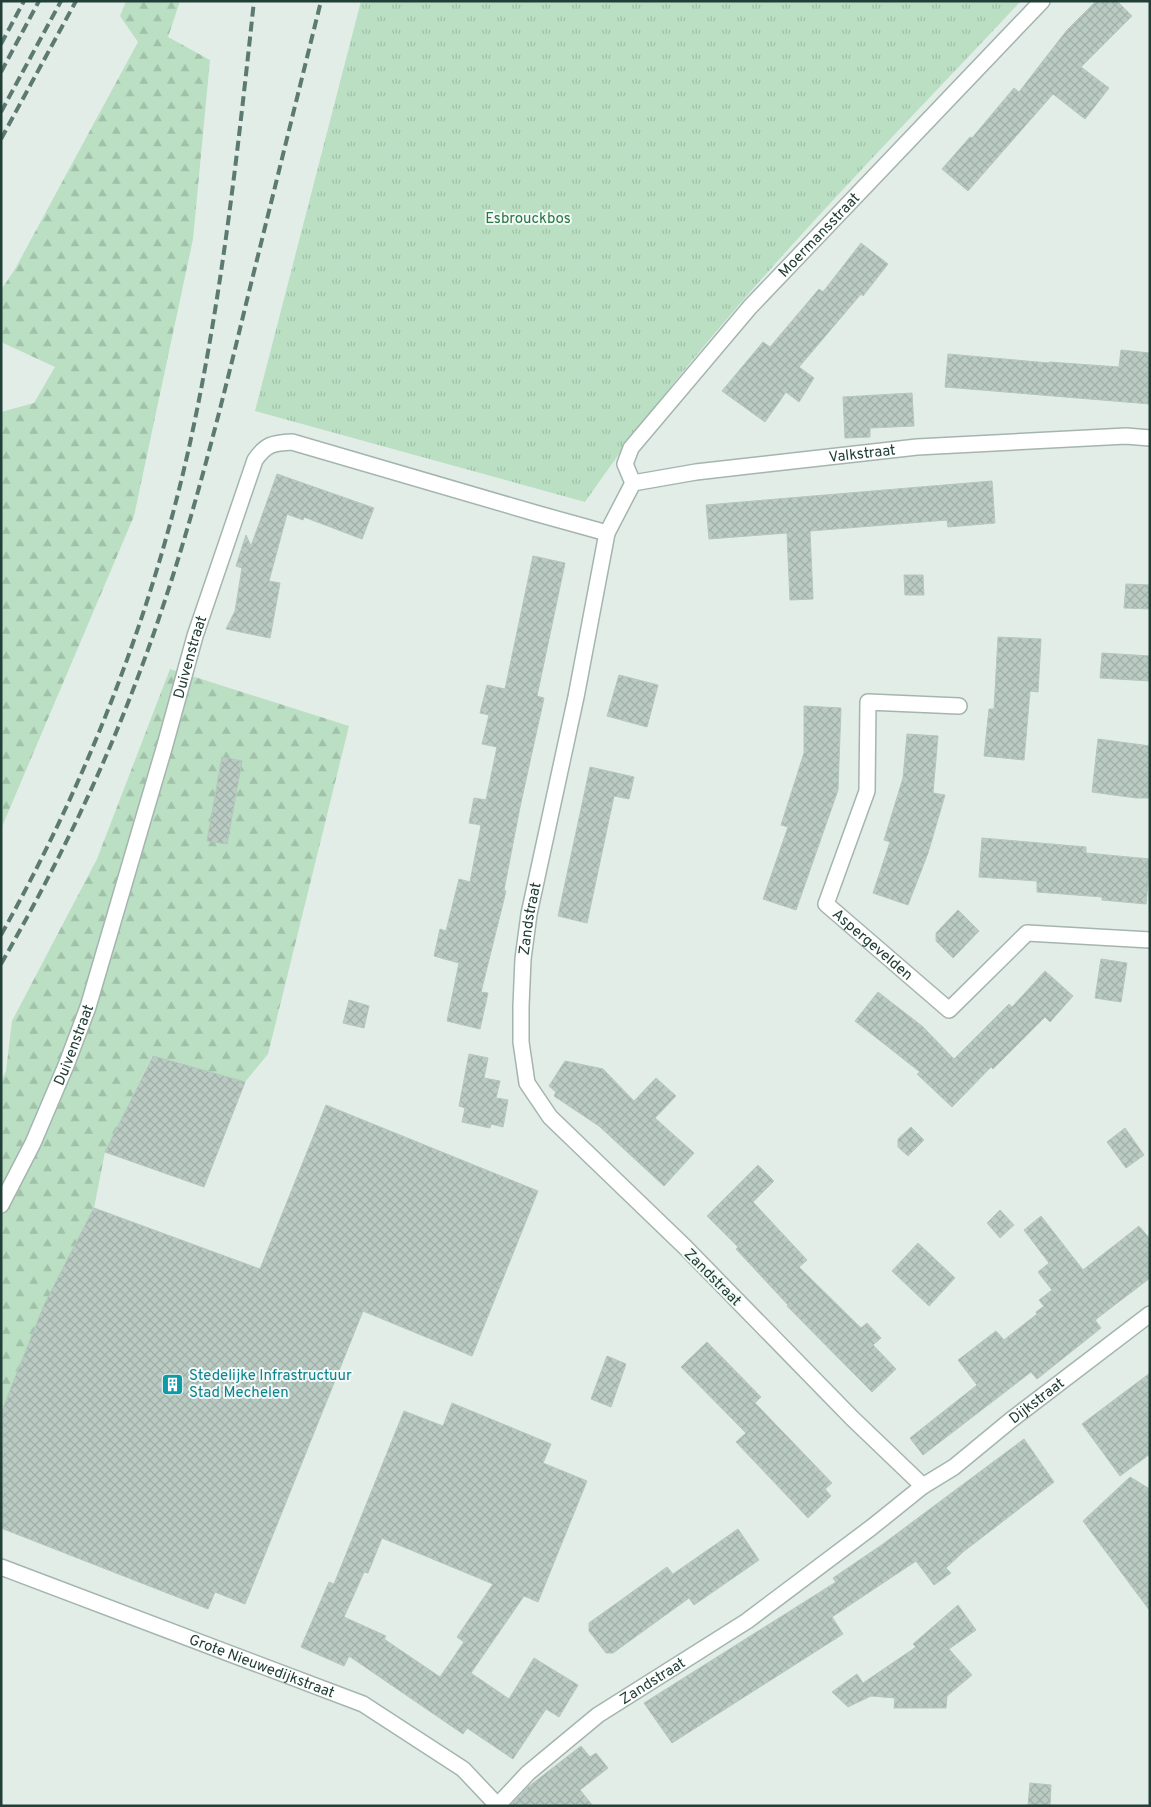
<svg xmlns="http://www.w3.org/2000/svg" width="1151" height="1807" font-family="Overpass,sans-serif">
	<style>
		.forest { fill: url(#forest-firs) }
		.park { fill: url(#park-tufts) }
		.building { fill: url(#building-cross-hatch); stroke: #b4c7be; fill-rule: evenodd }
		.lines { fill: none; stroke-linecap: round; stroke-linejoin: round }
		.street-casing { stroke: #a4b5af; stroke-width: 18 }
		.street { stroke: #fff; stroke-width: 15 }
		.rail { stroke: #5c7a71; stroke-width: 4; stroke-dasharray: 10 5; stroke-linecap: butt }
		.labels { text-anchor: middle; stroke-width: 4; stroke-linejoin: round; paint-order: stroke }
		.park-label { font-size: 15px; fill: #2a7745; stroke: #f3f9f6 }
		.street-label { font-size: 15px; fill: #213f36; stroke: #f3f9f6 }
		.culture-label { font-size: 15px; fill: #0d838f; stroke: #f3f9f6; text-anchor: start }
	</style>
	<defs>
		<pattern id="forest-firs" width="22" height="20" patternUnits="userSpaceOnUse" patternTransform="scale(1.25)"><rect width="22" height="20" fill="#badfc3"/><path d="M5 1l3.5 6h-7zM16 11l3.5 6h-7z" fill="#a0c0a8"/></pattern>
		<pattern id="park-tufts" width="24" height="20" patternUnits="userSpaceOnUse" patternTransform="scale(1.25)"><rect width="24" height="20" fill="#badfc3"/><path d="M3 7l-1-3M5 7V3M7 7l1-3M15 17l-1-3M17 17v-4M19 17l1-3" fill="none" stroke="#a0c0a8"/></pattern>
		<pattern id="building-cross-hatch" width="8" height="8" patternUnits="userSpaceOnUse" patternTransform="scale(1.25)"><rect width="8" height="8" fill="#bacbc3"/><path d="M0 0l8 8M0 8l8-8" fill="none" stroke="#a0afa8"/></pattern>
	</defs>
	<rect width="100%" height="100%" fill="#e2ede8"/>
	<path class="forest" d="M 126,1 L 180,1 L 168,37 L 210,60 L 193,239 L 134,516 L 1,829 L 1,412 L 34,403 L 55,367 L 1,342 L 1,290 L 15,269 L 138,42 L 120,16 Z
		M 170,669 L 349,726 L 268,1054 L 245,1082 L 152,1056 L 105,1152 L 94,1208 L 44,1305 L 1,1413 L 1,1081 L 6,1071 L 12,1021 L 97,859 Z"/>
	<path class="park" d="M 361,1 L 1021,1 C 870,162 711,319 585,502 L 255,411 Z"/>
	<path class="building" d="M 1096,1 L 1117,1 L 1132,16 L 1081,67 L 1109,88 L 1085,119 L 1053,94 L 968,191 L 942,169 L 970,137 L 972,138 L 1014,88 L 1019,92 L 1067,30 Z
		M 861,243 L 888,264 L 863,296 L 861,294 L 799,367 L 814,378 L 799,402 L 786,392 L 765,422 L 722,391 L 763,342 L 770,347 L 819,289 L 823,292 Z
		M 1121,350 L 1150,353 L 1150,404 L 945,387 L 948,354 L 1049,363 L 1049,362 L 1119,367 Z
		M 912,393 L 914,426 L 870,428 L 870,437 L 845,438 L 843,397 Z
		M 277,474 L 374,508 L 362,539 L 304,517 L 303,520 L 287,514 L 269,581 L 280,583 L 270,638 L 226,629 L 235,611 L 242,568 L 236,566 L 246,535 L 251,546 Z
		M 992,481 L 995,523 L 948,527 L 947,520 L 810,531 L 813,599 L 790,600 L 787,533 L 709,539 L 706,505 Z
		M 533,556 L 565,563 L 537,696 L 544,698 L 520,807 L 504,890 L 506,891 L 481,992 L 488,993 L 480,1029 L 447,1021 L 459,963 L 434,956 L 440,929 L 446,931 L 459,879 L 470,882 L 481,825 L 469,823 L 474,798 L 486,800 L 497,747 L 482,744 L 489,715 L 480,713 L 487,685 L 505,689 Z
		M 904,575 L 923,575 L 924,595 L 905,595 Z
		M 1126,584 L 1150,585 L 1150,609 L 1124,608 Z
		M 998,637 L 1041,639 L 1038,692 L 1030,691 L 1024,760 L 984,756 L 989,709 L 994,709 Z
		M 1102,653 L 1150,656 L 1150,681 L 1100,678 Z
		M 619,675 L 658,685 L 647,727 L 607,716 Z
		M 804,706 L 841,708 L 838,790 L 796,910 L 763,899 L 788,827 L 781,825 L 804,753 Z
		M 907,734 L 938,736 L 933,793 L 945,795 L 928,853 L 908,905 L 873,893 L 890,842 L 884,840 L 903,778 Z
		M 1098,739 L 1150,746 L 1150,798 L 1136,798 L 1092,792 Z
		M 222,757 L 242,761 L 227,844 L 207,841 Z
		M 590,767 L 634,777 L 629,799 L 614,796 L 587,923 L 558,916 Z
		M 982,838 L 1086,847 L 1086,853 L 1150,859 L 1146,904 L 1102,900 L 1102,897 L 1037,892 L 1037,881 L 979,877 Z
		M 958,910 L 979,931 L 953,958 L 936,941 L 936,933 Z
		M 1101,959 L 1127,963 L 1121,1002 L 1095,998 Z
		M 1045,971 L 1073,996 L 1050,1022 L 1045,1017 L 993,1069 L 991,1067 L 952,1107 L 917,1074 L 920,1072 L 855,1021 L 878,992 L 922,1026 L 954,1059 L 1009,1004 L 1012,1007 Z
		M 349,1000 L 369,1006 L 364,1028 L 343,1023 Z
		M 469,1054 L 488,1058 L 484,1078 L 500,1081 L 496,1098 L 508,1100 L 503,1127 L 491,1124 L 490,1128 L 462,1122 L 465,1108 L 459,1106 Z
		M 153,1056 L 245,1082 L 204,1187 L 105,1152 Z
		M 565,1061 L 603,1069 L 634,1101 L 656,1078 L 676,1096 L 655,1118 L 694,1153 L 664,1186 L 599,1126 L 554,1096 L 556,1092 L 549,1086 Z
		M 326,1105 L 538,1191 L 472,1356 L 363,1311 L 245,1604 L 215,1592 L 208,1609 L 1,1528 L 1,1413 L 44,1305 L 94,1208 L 260,1269 Z
		M 911,1127 L 924,1140 L 908,1156 L 898,1147 L 898,1139 Z
		M 1125,1128 L 1144,1155 L 1126,1168 L 1107,1142 Z
		M 758,1165 L 774,1181 L 753,1202 L 807,1260 L 799,1267 L 861,1328 L 867,1323 L 881,1338 L 873,1345 L 896,1369 L 872,1392 L 787,1306 L 788,1305 L 736,1249 L 738,1247 L 707,1216 Z
		M 1000,1210 L 1014,1225 L 1000,1238 L 987,1223 Z
		M 1041,1216 L 1083,1270 L 1139,1226 L 1150,1239 L 1150,1278 L 1095,1320 L 1101,1328 L 1037,1379 L 1031,1372 L 923,1455 L 910,1438 L 977,1385 L 958,1360 L 996,1331 L 1004,1340 L 1037,1314 L 1036,1312 L 1044,1306 L 1039,1300 L 1052,1290 L 1038,1272 L 1049,1263 L 1024,1230 Z
		M 918,1243 L 955,1278 L 929,1306 L 892,1271 Z
		M 707,1342 L 761,1397 L 755,1403 L 832,1483 L 825,1489 L 831,1496 L 808,1518 L 736,1442 L 746,1433 L 681,1367 Z
		M 607,1356 L 626,1364 L 611,1407 L 591,1399 Z
		M 1150,1373 L 1150,1454 L 1120,1476 L 1082,1424 Z
		M 452,1403 L 551,1444 L 543,1463 L 587,1481 L 538,1602 L 524,1596 L 471,1673 L 509,1699 L 534,1658 L 578,1685 L 559,1717 L 546,1709 L 513,1759 L 467,1728 L 463,1734 L 349,1656 L 344,1666 L 301,1647 L 329,1582 L 334,1584 L 404,1411 L 443,1426 ZM 382,1538 L 493,1584 L 457,1637 L 464,1642 L 440,1677 L 384,1639 L 386,1636 L 344,1617 L 364,1572 L 368,1573 Z
		M 1024,1439 L 1054,1482 L 963,1552 L 946,1568 L 951,1573 L 934,1585 L 916,1561 L 832,1617 L 843,1634 L 672,1743 L 644,1703 L 836,1582 L 833,1578 L 883,1544 Z
		M 1130,1477 L 1150,1489 L 1150,1611 L 1083,1521 Z
		M 738,1529 L 759,1560 L 694,1605 L 689,1598 L 613,1653 L 606,1653 L 589,1631 L 589,1623 L 667,1567 L 673,1574 Z
		M 958,1605 L 976,1630 L 949,1649 L 972,1675 L 947,1696 L 946,1708 L 894,1708 L 895,1698 L 871,1696 L 848,1707 L 832,1692 L 857,1674 L 863,1683 L 916,1647 L 913,1644 Z
		M 581,1746 L 590,1757 L 596,1753 L 608,1768 L 580,1790 L 593,1806 L 510,1806 L 528,1787 Z
		M 1030,1783 L 1051,1785 L 1050,1806 L 1028,1806 Z"/>
	<g class="lines">
		<defs>
			<g id="street">
				<path id="s1" d="M 633,483 L 625,464 L 631,448 L 750,307 L 1042,1"/>
				<path id="s2" d="M 959,706 L 868,702 L 867,791 L 826,904 L 949,1010 L 1027,933 L 1150,940"/>
				<path id="s3" d="M 1,1205 L 33,1143 L 67,1063 L 88,1007 L 165,745 L 195,636 L 255,460 C 266,444 273,443 292,442 L 535,513 L 607,533"/>
				<path id="s4" d="M 923,1486 L 852,1418 L 685,1247 L 550,1117 L 527,1083 L 521,1042 L 521,1006 L 523,959 L 529,914 L 576,697 L 607,533 L 633,483 L 696,472 L 917,447 L 1126,436 L 1150,438"/>
				<path id="s5" d="M 1,1567 L 363,1704 L 463,1769 L 498,1806"/>
				<path id="s6" d="M 498,1805 L 528,1773 L 598,1715 L 747,1621 L 872,1527 L 923,1486 L 954,1467 L 1011,1420 L 1150,1314"/>
			</g>
		</defs>
		<use href="#street" class="street-casing"/>
		<use href="#street" class="street"/>
		<path class="rail" d="M 1,44 L 24,1
			M 1,72 L 39,1
			M 1,112 L 61,1
			M 1,139 L 76,1
			M 1,935 C 87,781 152,615 190,443 C 222,297 238,149 254,1
			M 1,964 C 53,873 99,780 136,682 C 183,559 215,432 246,304 C 271,203 296,102 321,1"/>
	</g>
	<defs>
		<symbol id="building-square" viewBox="-11 -11 22 22"><rect x="-9" y="-9" width="18" height="18" rx="4" fill="#0f9aa8" stroke="#f3f9f6"/><path d="M-4-6H4V6H1V3H-1V6H-4ZM-2.5-4.3h1.7v1.8h-1.7ZM.8-4.3h1.7v1.8H.8ZM-2.5-1h1.7V.8h-1.7ZM.8-1h1.7V.8H.8Z" fill="#fff"/></symbol>
	</defs>
	<g fill-rule="evenodd">
		<use href="#building-square" x="160" y="1372" width="25" height="25"/>
	</g>
	<g class="labels">
		<g class="park-label">
			<text x="528" y="223">Esbrouckbos</text>
		</g>
		<g class="street-label">
			<text dy="5" stroke="none"><textPath href="#s1" startOffset="322">Moermansstraat</textPath></text>
			<text dy="5" stroke="none"><textPath href="#s4" startOffset="1412">Valkstraat</textPath></text>
			<text dy="5" stroke="none"><textPath href="#s3" startOffset="581">Duivenstraat</textPath></text>
			<text dy="5" stroke="none"><textPath href="#s4" startOffset="731">Zandstraat</textPath></text>
			<text dy="5" stroke="none"><textPath href="#s2" startOffset="362">Aspergevelden</textPath></text>
			<text dy="5" stroke="none"><textPath href="#s3" startOffset="176">Duivenstraat</textPath></text>
			<text transform="translate(713 1277) rotate(45)" y="5">Zandstraat</text>
			<text dy="5" stroke="none"><textPath href="#s6" startOffset="675">Dijkstraat</textPath></text>
			<text dy="5" stroke="none"><textPath href="#s5" startOffset="279">Grote Nieuwedijkstraat</textPath></text>
			<text dy="5" stroke="none"><textPath href="#s6" startOffset="199">Zandstraat</textPath></text>
		</g>
		<g class="culture-label">
			<text x="189" y="1380">Stedelijke Infrastructuur<tspan x="189" dy="17">Stad Mechelen</tspan></text>
		</g>
	</g>
	<rect width="1151" height="1807" fill="none" stroke="#213f36" stroke-width="5"/>
</svg>
